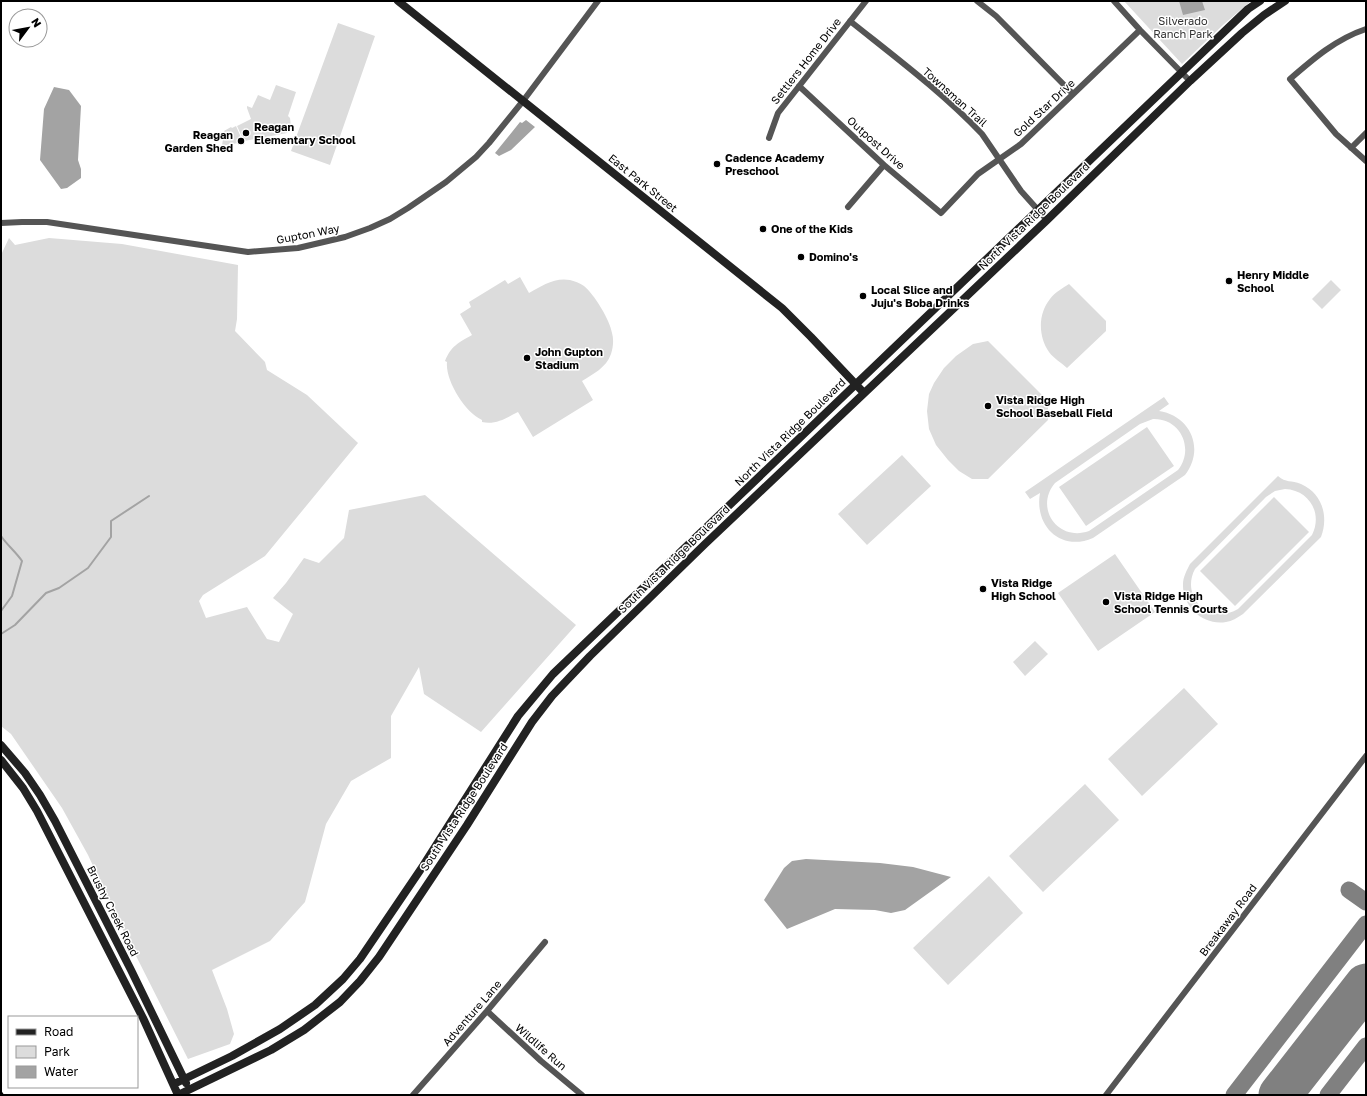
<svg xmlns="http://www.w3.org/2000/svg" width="1367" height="1096" font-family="'Golos Text',sans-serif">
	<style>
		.green { fill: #dcdcdc; fill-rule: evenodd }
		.water { fill: #a3a3a3 }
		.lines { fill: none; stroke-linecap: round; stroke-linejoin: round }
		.stream { stroke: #a3a3a3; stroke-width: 2 }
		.taxiway { stroke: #808080; stroke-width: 17 }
		.runway { stroke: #808080; stroke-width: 43 }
		.street { stroke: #555; stroke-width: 6 }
		.secondary { stroke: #222; stroke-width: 8 }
		.rail { stroke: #000; stroke-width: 2; stroke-dasharray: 6 2 1 2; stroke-linecap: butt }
		.poi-dot { fill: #000; stroke: #fff; stroke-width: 1.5 }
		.labels { text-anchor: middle; stroke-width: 3; stroke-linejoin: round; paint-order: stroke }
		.park-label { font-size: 11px; fill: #333; stroke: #fff }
		.street-label { font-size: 11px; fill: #000; stroke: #fff }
		.poi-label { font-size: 11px; font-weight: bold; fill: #000; stroke: #fff; text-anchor: start }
	</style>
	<rect width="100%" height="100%" fill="#fff"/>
	<path class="green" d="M 1124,1 L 1251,1 L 1223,25 L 1182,64 Z
		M 338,23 L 375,36 L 330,165 L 291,151 Z
		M 276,85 L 296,92 L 288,116 L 290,118 L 291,127 L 287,133 L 244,141 L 237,126 L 251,119 L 247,108 L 247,106 L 252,108 L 258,95 L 270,100 Z
		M 236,126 L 243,142 L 222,146 L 224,131 L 231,127 L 232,128 Z
		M 9,238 L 15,245 L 49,238 L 122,244 L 238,265 L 237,319 L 235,331 L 265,362 L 267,370 L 307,395 L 358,443 L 265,556 L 203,595 L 199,601 L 206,618 L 247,607 L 267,639 L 279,642 L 293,614 L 273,598 L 286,583 L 304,558 L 319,563 L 344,538 L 349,510 L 425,495 L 576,625 L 481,732 L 424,694 L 419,667 L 391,716 L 391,758 L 351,781 L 326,824 L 305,902 L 270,941 L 212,970 L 227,1009 L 234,1034 L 230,1044 L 188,1059 L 125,934 L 88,855 L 62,808 L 11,734 L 1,726 L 1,255 Z
		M 520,277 L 529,293 C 541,286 555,277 570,280 C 574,281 580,283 584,286 C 594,294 610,320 612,333 C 614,340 613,348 611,354 C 606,368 593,374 582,381 L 593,400 L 533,437 L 518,412 C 506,418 496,425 482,422 L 482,420 C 465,413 445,380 447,362 L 445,361 C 451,346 458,343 472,335 L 460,314 L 471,307 L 469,302 L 505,280 L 508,284 Z
		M 1331,280 L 1341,290 L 1322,309 L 1312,299 Z
		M 1069,284 L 1106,321 L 1106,331 L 1067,368 C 1061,362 1054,359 1049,352 C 1038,336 1038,314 1050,299 C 1055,292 1063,288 1069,284 Z
		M 988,341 L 1048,401 L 1048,420 L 988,479 L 972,479 L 959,471 L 948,460 L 936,445 L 929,429 L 927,411 L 929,394 L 934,383 L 944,368 L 956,356 L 973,344 Z
		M 1164,397 L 1169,404 L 1159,411 C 1191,416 1205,449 1185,475 L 1093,538 C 1061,552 1034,526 1040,493 L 1030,499 L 1025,492 ZM 1153,419 C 1180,418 1195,448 1178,470 L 1089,531 C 1058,542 1034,508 1055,483 L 1140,424 Z
		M 1147,427 L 1174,466 L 1086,526 L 1059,487 Z
		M 902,455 L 931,486 L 867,545 L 838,514 Z
		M 1278,476 C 1286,483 1291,480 1301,484 C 1322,493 1329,516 1321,537 L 1243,614 C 1237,618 1232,621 1226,622 C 1204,626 1182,607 1183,584 C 1183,577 1187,570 1190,564 ZM 1285,489 C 1309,490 1323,513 1312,535 L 1238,609 C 1210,626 1180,597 1195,569 L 1266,497 L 1275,491 Z
		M 1274,497 L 1309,532 L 1235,606 L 1200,571 Z
		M 1115,554 L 1155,612 L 1098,651 L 1058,593 Z
		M 1035,641 L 1048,654 L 1025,676 L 1013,662 Z
		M 1184,688 L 1218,724 L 1142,796 L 1108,759 Z
		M 1085,784 L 1119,820 L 1043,892 L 1009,856 Z
		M 989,876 L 1023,913 L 948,985 L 913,948 Z"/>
	<path class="water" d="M 1179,1 L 1202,1 L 1205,10 L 1183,15 Z
		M 54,87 L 69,90 L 81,106 L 78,160 L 81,169 L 81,178 L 67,188 L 61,189 L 40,160 L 44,109 Z
		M 526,120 L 535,127 L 511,150 L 499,156 L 495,153 L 520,122 L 522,123 Z
		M 806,859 L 880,863 L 913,867 L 951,877 L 905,910 L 891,913 L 875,910 L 835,909 L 787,929 L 764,900 L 784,868 L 792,861 Z"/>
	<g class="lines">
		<path class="stream" d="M 1,536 C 7,545 16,552 22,561 L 12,596 L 1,611
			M 1,634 L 15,625 L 46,593 L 59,588 L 88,568 L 111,537 L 111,521 L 149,496"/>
		<path class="taxiway" d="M 1349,890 L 1366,902
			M 1234,1095 L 1366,924
			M 1328,1095 L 1366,1046"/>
		<path class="runway" d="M 1280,1095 L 1366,985"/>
		<path class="street" d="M 977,1 L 996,16 L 1073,94
			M 1114,1 L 1140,30 L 1190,81
			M 850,21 C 895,57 942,92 982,134 L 1021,191 L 1047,220
			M 1366,29 C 1336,39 1313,59 1290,79 L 1336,134 L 1366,161
			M 799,86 L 884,165 L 941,213 L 978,174 L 1021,144 L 1140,30
			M 769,138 L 778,113 L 866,1
			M 1351,148 L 1366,133
			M 848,207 L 884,165
			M 1,223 L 22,222 L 47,222 L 248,252 L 298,248 L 345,237 L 370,228 L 390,219 L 408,208 L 446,182 L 476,157 L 489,143 L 523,101 L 598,1
			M 487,1011 L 541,1061 L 582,1095
			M 413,1095 L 487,1011 L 545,942
			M 1106,1095 L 1366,756"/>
		<path class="secondary" d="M 398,1 L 782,308 L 811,337 L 864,393
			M 1,745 L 25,773 L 40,795 L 55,821 L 131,970 L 186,1083
			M 1,760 L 23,788 L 37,811 L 143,1018 L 178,1095
			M 174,1084 L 232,1056 L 280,1029 L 315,1005 L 343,979 L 360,959 L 423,866 L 518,716 L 553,674 L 1226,30 L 1248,9 L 1260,1
			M 178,1095 L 271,1050 L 304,1030 L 340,1002 L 360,981 L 379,957 L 467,825 L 532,722 L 552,696 L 590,656 L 705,544 L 1047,220 L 1190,81 L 1242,33 L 1264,15 L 1285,1"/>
		<path class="rail" d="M 1,1092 L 3,1095"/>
	</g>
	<g class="poi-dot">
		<circle cx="246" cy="133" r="4"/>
		<circle cx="241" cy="141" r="4"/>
		<circle cx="717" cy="164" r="4"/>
		<circle cx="763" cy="229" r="4"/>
		<circle cx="801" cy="257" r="4"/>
		<circle cx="1229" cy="281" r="4"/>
		<circle cx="863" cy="296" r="4"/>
		<circle cx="527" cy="358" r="4"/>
		<circle cx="988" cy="406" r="4"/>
		<circle cx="983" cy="589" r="4"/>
		<circle cx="1106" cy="602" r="4"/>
	</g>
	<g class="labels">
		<g class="park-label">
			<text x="1183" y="25">Silverado<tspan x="1183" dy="13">Ranch Park</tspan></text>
		</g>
		<g class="street-label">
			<text transform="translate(806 61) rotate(-52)" y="4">Settlers Home Drive</text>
			<text transform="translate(955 97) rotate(42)" y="4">Townsman Trail</text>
			<text transform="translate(1044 108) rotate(-43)" y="4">Gold Star Drive</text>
			<text transform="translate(876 143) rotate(42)" y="4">Outpost Drive</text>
			<text transform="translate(643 183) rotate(39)" y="4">East Park Street</text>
			<text transform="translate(1034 216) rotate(-44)" y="4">North Vista Ridge Boulevard</text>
			<text transform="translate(308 234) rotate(-11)" y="4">Gupton Way</text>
			<text transform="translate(790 432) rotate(-44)" y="4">North Vista Ridge Boulevard</text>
			<text transform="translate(674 559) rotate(-44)" y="4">South Vista Ridge Boulevard</text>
			<text transform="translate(464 807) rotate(-57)" y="4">South Vista Ridge Boulevard</text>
			<text transform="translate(113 911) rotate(63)" y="4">Brushy Creek Road</text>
			<text transform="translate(1228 920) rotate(-53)" y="4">Breakaway Road</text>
			<text transform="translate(472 1013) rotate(-49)" y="4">Adventure Lane</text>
			<text transform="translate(541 1047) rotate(41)" y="4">Wildlife Run</text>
		</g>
		<g class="poi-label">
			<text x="254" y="131">Reagan<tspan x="254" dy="13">Elementary School</tspan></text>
			<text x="233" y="139" text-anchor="end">Reagan<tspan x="233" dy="13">Garden Shed</tspan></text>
			<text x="725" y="162">Cadence Academy<tspan x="725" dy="13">Preschool</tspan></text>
			<text x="771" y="233">One of the Kids</text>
			<text x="809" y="261">Domino's</text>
			<text x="1237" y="279">Henry Middle<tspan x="1237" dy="13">School</tspan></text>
			<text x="871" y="294">Local Slice and<tspan x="871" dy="13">Juju's Boba Drinks</tspan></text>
			<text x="535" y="356">John Gupton<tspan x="535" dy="13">Stadium</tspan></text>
			<text x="996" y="404">Vista Ridge High<tspan x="996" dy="13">School Baseball Field</tspan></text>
			<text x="991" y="587">Vista Ridge<tspan x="991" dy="13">High School</tspan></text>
			<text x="1114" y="600">Vista Ridge High<tspan x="1114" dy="13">School Tennis Courts</tspan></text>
		</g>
	</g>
	<rect width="1367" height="1096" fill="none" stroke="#000000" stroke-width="4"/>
	<rect x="8" y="1016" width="130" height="72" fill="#ffffff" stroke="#999999"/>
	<rect x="16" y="1029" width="20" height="6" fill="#222222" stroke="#999999"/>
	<text x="44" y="1036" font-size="12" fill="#000000">Road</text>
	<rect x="16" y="1046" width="20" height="12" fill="#dcdcdc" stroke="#999999"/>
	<text x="44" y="1056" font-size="12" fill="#000000">Park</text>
	<rect x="16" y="1066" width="20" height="12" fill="#a3a3a3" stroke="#999999"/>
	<text x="44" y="1076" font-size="12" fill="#000000">Water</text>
	<g transform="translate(28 28) rotate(58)"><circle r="19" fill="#ffffff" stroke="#999999"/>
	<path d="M0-3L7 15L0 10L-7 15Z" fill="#000000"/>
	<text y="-6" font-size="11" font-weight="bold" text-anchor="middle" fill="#000000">N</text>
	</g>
</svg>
